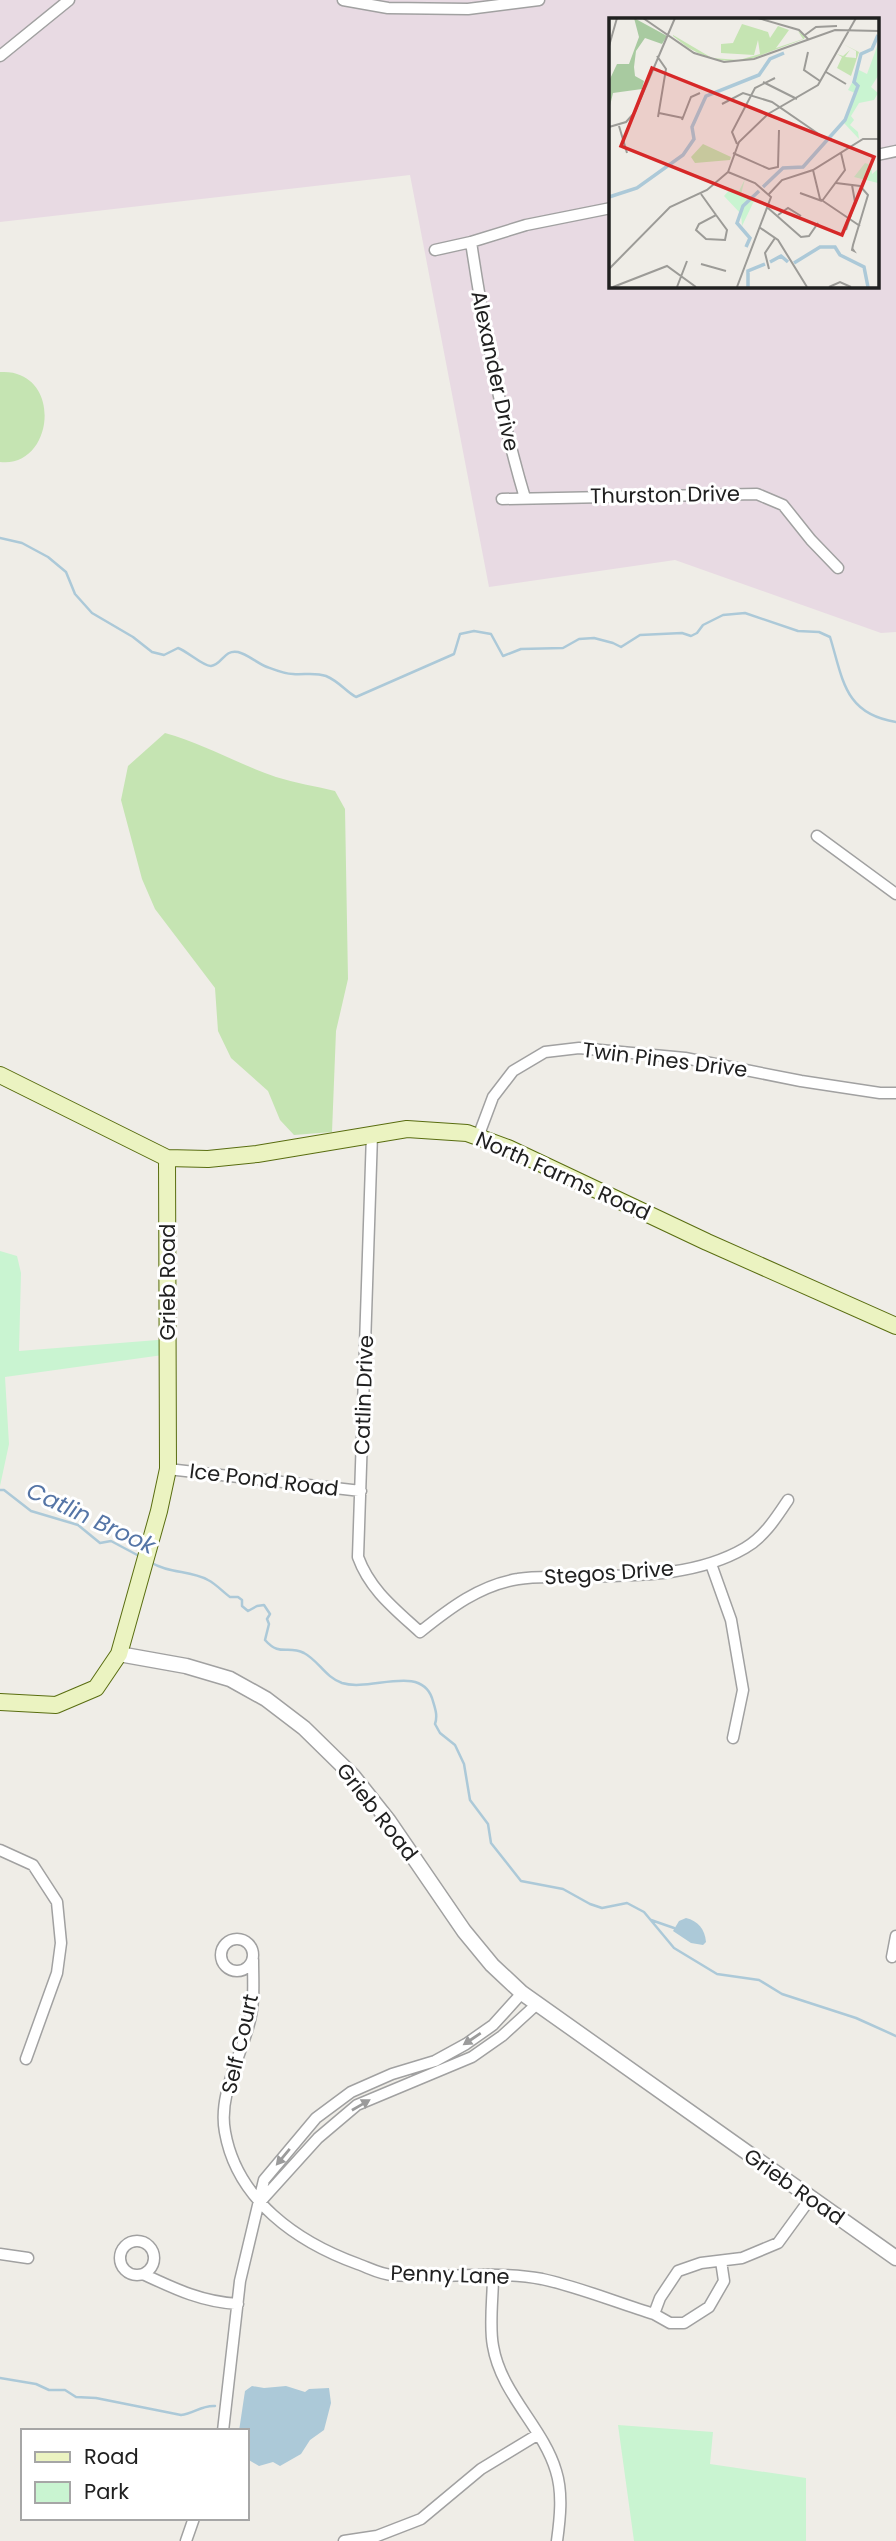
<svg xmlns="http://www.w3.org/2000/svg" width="896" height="2541" font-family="Poppins,sans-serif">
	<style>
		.industrial { fill: #e8dae3; fill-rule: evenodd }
		.grass { fill: #c5e4b2 }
		.park { fill: #c9f4d1 }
		.water { fill: #acc9d8 }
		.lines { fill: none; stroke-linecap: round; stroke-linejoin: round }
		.stream { stroke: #acc9d8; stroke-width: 2.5 }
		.minor-casing { stroke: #a1a1a1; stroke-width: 13 }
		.tertiary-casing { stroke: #a1a1a1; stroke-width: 17 }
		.secondary-casing { stroke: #596d10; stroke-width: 18 }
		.minor { stroke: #fff; stroke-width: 10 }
		.tertiary { stroke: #fff; stroke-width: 14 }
		.secondary { stroke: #ebf3c1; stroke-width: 16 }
		.oneway { fill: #9b9b9b }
		.labels { text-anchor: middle; stroke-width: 6; stroke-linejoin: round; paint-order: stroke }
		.street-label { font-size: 21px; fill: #202020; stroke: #fff }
		.water-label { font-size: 23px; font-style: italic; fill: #5575a6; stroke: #fff }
		.inset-river { fill: none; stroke: #acc9d8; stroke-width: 3.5 }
		.inset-road { fill: none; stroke: #9c9b97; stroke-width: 2 }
		.view { fill: #d62828; fill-opacity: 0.15; stroke: #d62828; stroke-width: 3.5 }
		.inset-edge { fill: none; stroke: #202020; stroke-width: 3.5 }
	</style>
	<rect width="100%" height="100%" fill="#efede7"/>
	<path class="industrial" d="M 0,0 L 896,0 L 896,632 L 881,633 L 675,560 L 489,587 L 410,175 L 0,222 ZM 611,19 L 877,19 L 877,285 L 611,285 Z"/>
	<path class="grass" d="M 0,372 C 5,372 12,372 17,374 C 62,388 49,468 0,462 Z
		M 165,733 C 204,744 238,764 276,777 C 295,783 315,786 335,791 L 345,809 L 348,979 L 336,1031 L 332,1132 L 294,1135 L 280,1120 L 268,1091 L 231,1058 L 218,1031 L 215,988 L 155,909 L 142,879 L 121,800 L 128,766 Z"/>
	<path class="park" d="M 0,1251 L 17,1256 L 21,1273 L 19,1351 L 170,1339 L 170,1354 L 5,1377 L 9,1444 L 0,1486 Z
		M 618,2425 L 713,2432 L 710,2464 L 806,2478 L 806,2541 L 634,2541 Z"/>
	<path class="water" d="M 686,1918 C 698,1921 705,1929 706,1942 L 703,1945 L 691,1943 L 673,1931 L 679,1921 Z
		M 252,2386 L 264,2388 L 286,2386 L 305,2392 L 309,2389 L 329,2388 L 331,2403 L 324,2430 L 310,2440 L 301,2454 L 280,2466 L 273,2462 L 259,2466 L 247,2459 L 247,2431 L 239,2431 L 245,2391 Z"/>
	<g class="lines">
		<path class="stream" d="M 0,538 L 22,543 L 48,557 L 66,572 L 75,594 L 92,613 L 133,637 L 152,652 L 164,655 L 178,648 C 187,651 204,667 211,666 C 222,665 224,649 238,652 C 247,654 257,663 267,667 C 275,670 285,674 293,674 C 304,675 315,672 326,676 C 340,682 345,691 356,697 L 454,654 L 460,634 L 474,631 L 491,634 L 503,656 L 521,649 L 563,648 L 579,639 L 594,638 L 613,643 L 621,647 L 640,635 L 682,633 L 691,636 L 697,633 L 703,625 L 723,615 L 745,613 L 798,631 L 819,632 L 830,637 C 843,679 844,714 896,722
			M 0,1490 L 4,1490 L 31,1511 L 78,1525 L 100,1543 L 111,1541 L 141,1557
			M 150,1562 C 170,1574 190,1570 208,1580 C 216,1584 223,1592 230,1597 L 238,1597 L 242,1600 L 242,1606 L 248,1611 L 257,1606 L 264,1605 L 270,1614 L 267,1619 L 269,1624 L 265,1640 C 280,1657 287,1645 304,1653 C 319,1661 325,1677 342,1683 C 370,1692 420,1664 432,1698 C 435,1708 438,1715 435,1724 L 440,1733 L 455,1745 L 464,1764 L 470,1800 L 488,1824 L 491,1843 L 521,1881 L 563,1889 L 590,1904 L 602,1908 L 627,1903 L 644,1912 L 674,1948 L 717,1974 L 759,1980 L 782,1994 L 856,2018 L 896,2036
			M 651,1920 L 674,1928
			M 0,2378 L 36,2384 L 49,2390 L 65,2390 L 76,2397 L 96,2398 L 181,2415 C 194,2414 201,2405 215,2406"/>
		<defs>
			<path id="minor" d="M 343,0 L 388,8 L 468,9 L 539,0
				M 0,56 L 69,0
				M 877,155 L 896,151
				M 471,242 C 484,329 500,414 525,498
				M 435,250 L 471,242 L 526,225 L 611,208
				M 502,499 L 757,494 L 783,505 L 811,540 L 838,568
				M 817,836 L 896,894
				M 372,1134 L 358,1557 C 370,1590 395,1609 420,1632 C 450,1608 480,1585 518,1579 C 534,1576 551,1577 567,1577 C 626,1575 692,1579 745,1548 C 764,1537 776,1518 788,1500
				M 478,1137 L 493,1097 L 513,1071 L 545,1052 L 579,1048 L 685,1058 L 801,1081 L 880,1093 L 896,1093
				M 168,1469 L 361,1491
				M 711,1564 L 731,1620 L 743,1690 L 733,1738
				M 0,1850 L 33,1865 L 57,1902 L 61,1943 L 57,1973 L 26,2059
				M221 1955a16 16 0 1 1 32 0a16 16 0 1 1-32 0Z
				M 892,1957 L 896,1936
				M 253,1960 C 253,1982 255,2003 249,2024 C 240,2058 218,2096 225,2132 C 237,2200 297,2242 358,2264 C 369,2268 382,2275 393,2275 C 442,2279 494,2270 542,2279 C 579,2287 618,2303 654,2314 L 660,2298 L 678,2271 L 701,2263 L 742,2258 L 778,2243 L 810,2199
				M 261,2201 L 318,2138 L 357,2105 L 472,2057 L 502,2036 L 537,2004
				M120 2258a17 17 0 1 1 34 0a17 17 0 1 1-34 0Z
				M 0,2254 L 28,2258
				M 143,2274 C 175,2289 202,2302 238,2304
				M 493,2276 C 493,2297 489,2326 493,2346 C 501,2394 543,2427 556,2471 C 563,2493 560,2519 557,2541
				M 654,2314 L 670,2323 L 684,2323 L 709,2307 L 724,2281 L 721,2261
				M 223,2431 L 240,2281 L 264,2180 L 316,2118 L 351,2092 L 392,2074 L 435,2061 L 466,2044 L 493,2025 L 522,1993
				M 186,2541 L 194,2518
				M 344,2541 L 377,2536 L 421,2519 L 481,2469 L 537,2435"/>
			<path id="tertiary" d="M 119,1654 L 186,1666 L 230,1679 L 266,1699 L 304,1728 L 353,1776 L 388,1820 L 464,1931 L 492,1965 L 522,1993 L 896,2258"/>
			<path id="secondary" d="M 0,1075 L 167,1158 L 208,1159 L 257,1154 L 407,1129 L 467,1133 L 508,1148 L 707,1242 L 896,1326
				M 0,1702 L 56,1705 L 96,1688 L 119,1654 L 159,1511 L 168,1469 L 167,1158"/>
		</defs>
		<use href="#minor" class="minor-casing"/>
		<use href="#tertiary" class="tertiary-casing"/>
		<use href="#secondary" class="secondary-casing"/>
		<use href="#minor" class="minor"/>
		<use href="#tertiary" class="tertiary"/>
		<use href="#secondary" class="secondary"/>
	</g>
	<defs><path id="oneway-solid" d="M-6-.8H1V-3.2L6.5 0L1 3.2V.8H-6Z" transform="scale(1.75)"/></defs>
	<g class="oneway">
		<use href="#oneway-solid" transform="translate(472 2039) rotate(146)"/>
		<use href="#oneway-solid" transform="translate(361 2105) rotate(-30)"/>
		<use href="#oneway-solid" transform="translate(283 2157) rotate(130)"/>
	</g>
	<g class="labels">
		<g class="street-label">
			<text transform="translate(495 371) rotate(78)" y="7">Alexander Drive</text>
			<text transform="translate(665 495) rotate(-1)" y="7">Thurston Drive</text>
			<text transform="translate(665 1060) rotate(7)" y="7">Twin Pines Drive</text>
			<text transform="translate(563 1176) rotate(24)" y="7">North Farms Road</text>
			<text transform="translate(168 1282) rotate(-90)" y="7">Grieb Road</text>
			<text transform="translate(364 1395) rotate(-88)" y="7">Catlin Drive</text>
			<text transform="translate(264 1480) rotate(7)" y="7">Ice Pond Road</text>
			<text transform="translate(609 1573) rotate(-4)" y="7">Stegos Drive</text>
			<text transform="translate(377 1812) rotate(52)" y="7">Grieb Road</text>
			<text transform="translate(240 2044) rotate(-77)" y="7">Self Court</text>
			<text transform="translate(794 2187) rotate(35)" y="7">Grieb Road</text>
			<text transform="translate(450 2275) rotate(2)" y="7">Penny Lane</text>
		</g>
		<g class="water-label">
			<text transform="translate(91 1518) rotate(25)" y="8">Catlin Brook</text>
		</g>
	</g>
	<g transform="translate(609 18)">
		<rect width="270" height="270" fill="#efede7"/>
		<path d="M 133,6 L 159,14 L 161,20 L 169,8 L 180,12 L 167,30 L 194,21 L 189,13 L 196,19 L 195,21 L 142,41 L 130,43 L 123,43 L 108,42 L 89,35 L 78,29 L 64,18 L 64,17 L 103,40 L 130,42 L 151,36 L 149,22 L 145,37 L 112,35 L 112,26 L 124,25 ZM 234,26 L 250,34 L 242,58 L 228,50 L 233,39 L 228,36 L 234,38 L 241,32 L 236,39 L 247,40 L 247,33 ZM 94,126 L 122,139 L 121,142 L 86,145 L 82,139 Z" fill="#c5e4b2"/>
		<path d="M 25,0 L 58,18 L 53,26 L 36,20 L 27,33 L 25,49 L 26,58 L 35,63 L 33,71 L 4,75 L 0,92 L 0,63 L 8,46 L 20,46 L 30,19 Z" fill="#a8caa0"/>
		<path d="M 269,26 L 269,58 L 262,69 L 269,75 L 265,82 L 250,85 L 242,98 L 245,102 L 241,107 L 249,114 L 250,121 L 235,105 L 246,75 L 239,72 L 250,52 L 258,56 ZM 256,145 L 262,147 L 263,156 L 269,151 L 269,165 L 245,159 ZM 136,161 L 132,176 L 145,183 L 133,208 L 132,196 L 115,178 L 122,170 L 130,173 Z" fill="#c9f4d1"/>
		<path class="inset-river" d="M 154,169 L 174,150 L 194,149 L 236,102 L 249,68 L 245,64 L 252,36 L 263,31 L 269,17M 0,179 L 28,170 L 74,137 L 85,121 L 83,109 L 97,78 L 150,57 L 161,41 L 175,35M 137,229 L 141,220 L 128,205 L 134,188 L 150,173M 161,244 L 172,238 L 179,244M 185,245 L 211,229 L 226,229 L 231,237 L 255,249 L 259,269M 139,269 L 139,253 L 156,246"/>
		<path class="inset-road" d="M 34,0 L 85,35 L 115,44 L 145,41 L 226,12 L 270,13M 149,0 L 190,12 L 199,21M 196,17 L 207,9 L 228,8M 0,28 L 8,0M 199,34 L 195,52 L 211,63M 48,38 L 57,51 L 49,99M 217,54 L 237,66M 154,64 L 188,81M 113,86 L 134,75 L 163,84 L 214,119M 50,95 L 74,100M 73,102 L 82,79 L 91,75M 10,108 L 18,135M 0,109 L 17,104 L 26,94 L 66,0M 128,126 L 123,114 L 146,70 L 166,60M 124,135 L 160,151 L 169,149 L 170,112M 204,152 L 211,181 L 251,208M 119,154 L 130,124 L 159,96 L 209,67 L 247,0M 119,154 L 146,165 L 162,179 L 128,269M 227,165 L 251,168 L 259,177 L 244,227 L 243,232 L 245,233 L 243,230M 191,175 L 213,183M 92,176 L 107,197M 160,176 L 173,162 L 204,152 L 254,121 L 270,121M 213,183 L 236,152 L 232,135M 159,190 L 192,219 L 200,218 L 209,205M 107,197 L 118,212 L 116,222 L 97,221 L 87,212 L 90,206 ZM 169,197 L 179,190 L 192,198M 150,209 L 169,222 L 198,269M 237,212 L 246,184 L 243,167M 92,246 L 117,253M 0,251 L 61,189 L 98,172 L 119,154M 160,251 L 156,235 L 166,220M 4,269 L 58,248 L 87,269M 68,269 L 78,243M 220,269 L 231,264 L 242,269"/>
		<path class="view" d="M 43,50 L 265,139 L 233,217 L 12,128 Z"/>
		<rect width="270" height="270" class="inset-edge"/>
	</g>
	<rect x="21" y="2429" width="228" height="91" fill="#ffffff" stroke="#a6a6a6" stroke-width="2"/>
	<rect x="35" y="2452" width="35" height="10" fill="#ebf3c1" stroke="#a6a6a6" stroke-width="2"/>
	<text x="84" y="2464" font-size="21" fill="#202020">Road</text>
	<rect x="35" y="2482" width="35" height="21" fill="#c9f4d1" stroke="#a6a6a6" stroke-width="2"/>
	<text x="84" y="2499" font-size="21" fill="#202020">Park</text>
</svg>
